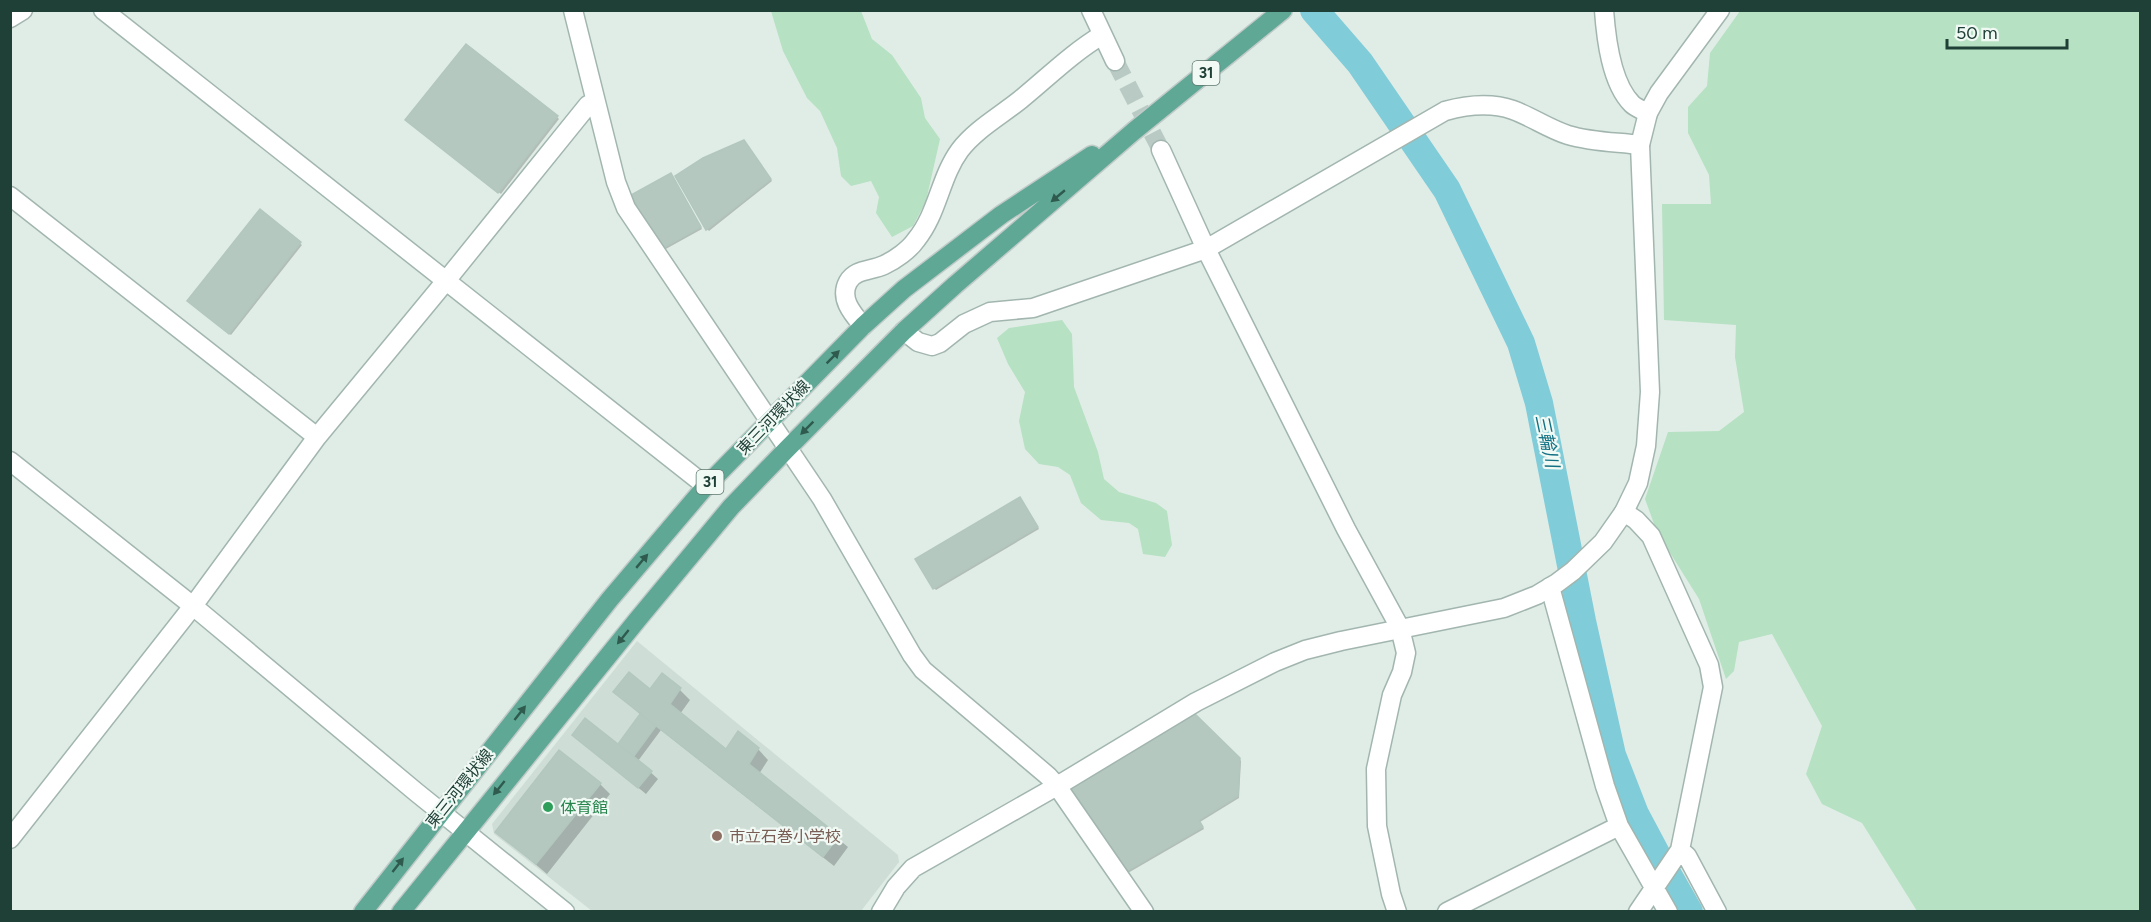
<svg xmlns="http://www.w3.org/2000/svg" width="2151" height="922" font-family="Figtree,'Noto Sans JP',sans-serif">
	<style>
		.built { fill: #ceddd6 }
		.green { fill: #b6e1c2 }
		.shadow { fill: #0003 }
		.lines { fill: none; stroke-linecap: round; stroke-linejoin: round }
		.river { stroke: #81ccd9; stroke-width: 28 }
		.building { fill: #b5c8c0; stroke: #b2c7be; stroke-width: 1.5 }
		.minor-tunnel { stroke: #b9cac4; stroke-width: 18; stroke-dasharray: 18 9; stroke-linecap: butt }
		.minor-casing { stroke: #a2b6af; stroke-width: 21 }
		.tertiary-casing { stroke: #a2b6af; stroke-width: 21 }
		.primary-casing { stroke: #c0cac7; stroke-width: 21 }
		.minor { stroke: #fff; stroke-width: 18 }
		.tertiary { stroke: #fff; stroke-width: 18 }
		.primary { stroke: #5fa895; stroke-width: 18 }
		.oneway { fill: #2f5a4e }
		.leisure-dot { fill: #2e9e5b; stroke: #f1f9f5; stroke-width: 2 }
		.education-dot { fill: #8d6e63; stroke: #f1f9f5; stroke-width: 2 }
		.labels { text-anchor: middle; stroke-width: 4.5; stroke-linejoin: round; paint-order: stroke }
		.shield { fill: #f1f9f5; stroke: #5e7870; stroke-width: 1.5 }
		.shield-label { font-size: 15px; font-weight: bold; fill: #1f4037 }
		.street-label { font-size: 16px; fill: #1f4037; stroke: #f1f9f5 }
		.leisure-label { font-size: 16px; fill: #27864d; stroke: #f1f9f5; text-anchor: start }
		.education-label { font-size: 16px; fill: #785e54; stroke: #f1f9f5; text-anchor: start }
		.water-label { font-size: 18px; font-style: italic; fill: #117083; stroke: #f1f9f5 }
	</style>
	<rect width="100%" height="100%" fill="#e0ede7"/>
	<path class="built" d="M 637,641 L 898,855 L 899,862 L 861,911 L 592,911 L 494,834 L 492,824 Z"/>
	<path class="green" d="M 771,11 L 861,11 L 872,39 L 892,55 L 921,98 L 925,118 L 940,139 L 926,201 L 913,226 L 892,237 L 876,213 L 879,197 L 871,181 L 851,186 L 841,176 L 837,148 L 820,111 L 807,98 L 783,51 Z
		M 1740,11 L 2140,11 L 2140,911 L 1917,911 L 1862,823 L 1822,804 L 1806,774 L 1822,726 L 1772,634 L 1739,642 L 1734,671 L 1726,679 L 1699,599 L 1657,532 L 1645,499 L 1668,432 L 1719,431 L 1744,412 L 1735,357 L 1736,325 L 1664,320 L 1662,204 L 1711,204 L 1709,175 L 1688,133 L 1688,107 L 1707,86 L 1710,53 Z
		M 1062,320 L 1072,334 L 1074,387 L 1098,452 L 1104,479 L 1119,492 L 1156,503 L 1167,511 L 1172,545 L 1165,557 L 1143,554 L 1138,529 L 1129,523 L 1101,520 L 1081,503 L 1070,475 L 1058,467 L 1039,464 L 1025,449 L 1019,421 L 1025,392 L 1008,364 L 997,338 L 1009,328 Z"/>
	<path class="shadow" d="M 557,117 L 559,119 L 501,194 L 409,122 Z
		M 745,144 L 772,181 L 709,231 L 707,229 Z
		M 673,177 L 702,229 L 664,250 L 633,196 Z
		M 260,211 L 302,245 L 231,335 L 191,303 Z
		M 1022,501 L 1039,529 L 936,590 L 934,588 Z
		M 680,690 L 690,700 L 680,714 L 727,751 L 758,749 L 768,760 L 759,774 L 848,847 L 834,866 L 661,730 L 638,761 L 658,779 L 646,794 L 574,735 L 618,746 L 641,715 L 615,692 Z
		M 1193,715 L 1241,761 L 1239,798 L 1200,822 L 1204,829 L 1128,873 L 1126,871 Z
		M 600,784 L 610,794 L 547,874 L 497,832 Z"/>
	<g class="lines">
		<path class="river" d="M 1314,10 L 1360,63 L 1447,190 L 1521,343 L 1539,403 L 1582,621 L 1612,755 L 1635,814 L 1660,861 L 1689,912"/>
	</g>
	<path class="building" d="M 466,44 L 558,116 L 498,193 L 405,120 Z
		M 744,140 L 771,179 L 706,230 L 675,176 L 703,158 Z
		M 671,173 L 701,227 L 661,249 L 631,195 Z
		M 260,209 L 301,242 L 229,334 L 187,301 Z
		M 1020,497 L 1038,527 L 933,589 L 915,559 Z
		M 629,672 L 650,689 L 662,673 L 681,688 L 670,704 L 726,749 L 738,731 L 759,748 L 749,764 L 839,836 L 823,857 L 613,692 Z
		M 1194,713 L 1240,758 L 1238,796 L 1199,820 L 1203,827 L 1125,872 L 1066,788 Z
		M 640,714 L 656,726 L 634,756 L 618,744 Z
		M 585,718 L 652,771 L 638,788 L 572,735 Z
		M 559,750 L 601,783 L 536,864 L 495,832 Z"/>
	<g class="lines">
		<path class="minor-tunnel" d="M 1115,61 L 1161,150"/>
		<defs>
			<path id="minor" d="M 103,10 L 706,486
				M 573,10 L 616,182 L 626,208 L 822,499 L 912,655 L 923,670 L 1048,776 L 1057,786 L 1144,912
				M 1091,10 L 1115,61
				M 1604,10 C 1606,38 1611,83 1632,104 C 1636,108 1643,110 1648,113
				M 1161,150 L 1206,249 L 1346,529 L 1400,628 L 1406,653 L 1402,672 L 1392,695 L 1376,769 L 1377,826 L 1391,894 L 1397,912
				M 10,196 L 317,437
				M 863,326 C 853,314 839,299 848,282 C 855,269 871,271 884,265 C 895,260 909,250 916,240 C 938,213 940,177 960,150 C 975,130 1000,116 1020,100 C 1047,78 1072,53 1102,35
				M 904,331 L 918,342 L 932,346 L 940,343 L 964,324 L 990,312 L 1033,308 L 1206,249 L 1445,111 C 1467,105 1490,102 1513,110 C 1532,117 1549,129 1568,135 C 1591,142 1616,142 1640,145
				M 1624,512 L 1636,520 L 1651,536 L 1709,665 L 1713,687 L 1680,850 L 1687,856 L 1717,912
				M 1550,587 L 1605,786 L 1619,826
				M 10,839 L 193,606 L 317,437 L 445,282 L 588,105 L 596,102
				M 881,912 L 896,887 L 913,868 L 1057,786
				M 1447,912 L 1619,826 L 1668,912
				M 1638,912 L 1680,850"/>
			<path id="tertiary" d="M 10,18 L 23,10
				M 10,461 L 193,606 L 416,792 L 565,912
				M 1057,786 L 1196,702 L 1275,662 L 1305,650 L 1341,641 L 1504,608 L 1537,595 L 1557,583 L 1573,571 L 1603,542 L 1624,512 L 1638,483 L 1646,446 L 1650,392 L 1640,145 L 1648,113 L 1659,93 L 1720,10"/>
			<path id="primary" d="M 363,912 L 610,599 L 706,486 L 863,326 L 904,289 L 1001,215 L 1092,155
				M 401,912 L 638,619 L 731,507 L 787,449 L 904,331 L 955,285 L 1134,131 L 1283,10"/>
		</defs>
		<use href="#minor" class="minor-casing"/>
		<use href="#tertiary" class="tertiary-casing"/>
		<use href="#primary" class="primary-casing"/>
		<use href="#minor" class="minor"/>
		<use href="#tertiary" class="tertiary"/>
		<use href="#primary" class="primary"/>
	</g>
	<defs><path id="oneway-solid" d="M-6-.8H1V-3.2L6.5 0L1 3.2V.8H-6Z" transform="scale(1.5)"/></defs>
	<g class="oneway">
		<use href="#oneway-solid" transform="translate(1058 196) rotate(140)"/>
		<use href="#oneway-solid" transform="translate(833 357) rotate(-45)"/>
		<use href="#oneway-solid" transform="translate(807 428) rotate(135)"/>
		<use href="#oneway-solid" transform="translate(642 561) rotate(-50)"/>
		<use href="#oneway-solid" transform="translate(623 637) rotate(129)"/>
		<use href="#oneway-solid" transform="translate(520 713) rotate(-52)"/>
		<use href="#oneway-solid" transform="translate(499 788) rotate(129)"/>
		<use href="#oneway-solid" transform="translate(398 865) rotate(-52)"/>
	</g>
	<circle class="leisure-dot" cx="548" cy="807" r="6"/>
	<circle class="education-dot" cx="717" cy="836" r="6"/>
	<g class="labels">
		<g class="shield">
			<rect x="1192.5" y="61" width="27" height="24" rx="4.5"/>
			<rect x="696.5" y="470" width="27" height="24" rx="4.5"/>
		</g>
		<g class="shield-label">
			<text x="1206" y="78">31</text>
			<text x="710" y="487">31</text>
		</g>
		<g class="street-label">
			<text transform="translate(773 417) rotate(-46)" y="6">東三河環状線</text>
			<text transform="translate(459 788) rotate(-51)" y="6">東三河環状線</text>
		</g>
		<g class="leisure-label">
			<text x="560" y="813">体育館</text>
		</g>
		<g class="education-label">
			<text x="729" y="842">市立石巻小学校</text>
		</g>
		<g class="water-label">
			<text transform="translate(1547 441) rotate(78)" y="6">三輪川</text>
		</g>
	</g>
	<rect width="2151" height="922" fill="none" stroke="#1f4037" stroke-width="24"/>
	<path d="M1947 39v9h120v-9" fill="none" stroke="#1f4037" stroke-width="3"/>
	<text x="1956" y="39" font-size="18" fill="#1f4037" stroke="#f1f9f5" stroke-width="4.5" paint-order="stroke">50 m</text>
</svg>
